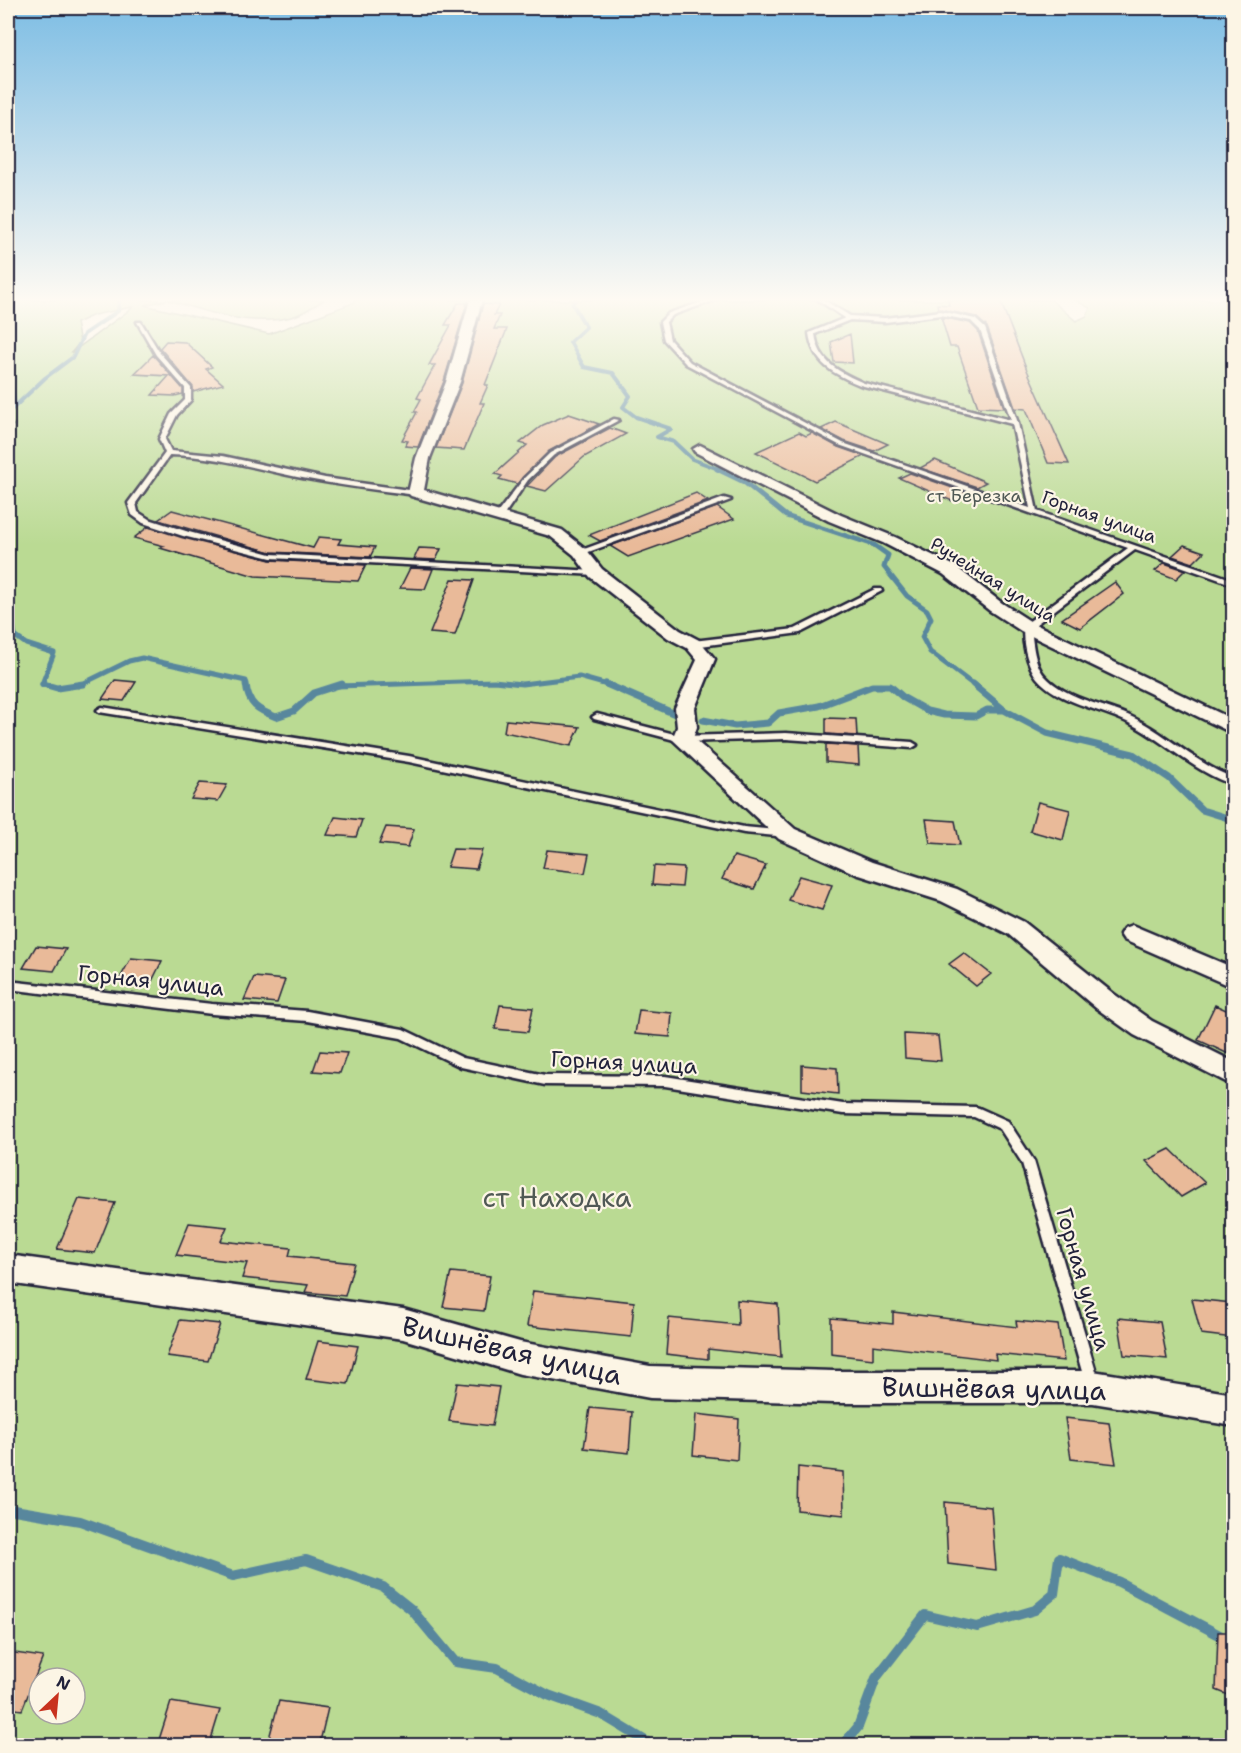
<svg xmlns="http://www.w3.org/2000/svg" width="1241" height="1753" font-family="'Shantell Sans',sans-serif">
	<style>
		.green { fill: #bada93; stroke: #6e7e67; stroke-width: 1.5; fill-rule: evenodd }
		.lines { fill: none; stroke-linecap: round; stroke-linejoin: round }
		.stream-far3 { stroke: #59879d; stroke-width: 4 }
		.stream-far2 { stroke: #59879d; stroke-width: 5 }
		.stream-far1 { stroke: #59879d; stroke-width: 7 }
		.stream { stroke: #59879d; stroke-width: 10 }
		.building { fill: #e9ba99; stroke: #22223b; stroke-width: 1.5 }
		.lane-casing { stroke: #22223b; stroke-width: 5 }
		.street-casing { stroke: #22223b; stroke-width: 5 }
		.lane { fill: #fcf5e5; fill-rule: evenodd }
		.street { fill: #fcf5e5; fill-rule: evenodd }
		.labels { text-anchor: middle; stroke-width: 4.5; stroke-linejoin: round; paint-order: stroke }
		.far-park-label { font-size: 18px; fill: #505955; stroke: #fcf5e5 }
		.far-street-label { font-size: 18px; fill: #22223b; stroke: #fcf5e5 }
		.street-label { font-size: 22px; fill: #22223b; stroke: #fcf5e5 }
		.near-park-label { font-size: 27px; fill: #505955; stroke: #fcf5e5 }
		.near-street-label { font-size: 27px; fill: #22223b; stroke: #fcf5e5 }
	</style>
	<rect width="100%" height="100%" fill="#fcf5e5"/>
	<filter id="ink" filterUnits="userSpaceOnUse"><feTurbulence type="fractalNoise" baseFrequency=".0167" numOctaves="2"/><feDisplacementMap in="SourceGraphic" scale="12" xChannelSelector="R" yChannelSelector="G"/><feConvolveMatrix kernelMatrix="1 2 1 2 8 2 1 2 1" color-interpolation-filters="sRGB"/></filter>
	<g filter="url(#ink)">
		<path class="green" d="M 8,300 L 167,300 L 144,305 L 269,334 L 353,303 L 355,300 L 1051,300 L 1076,321 L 1087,316 L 1090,308 L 1075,300 L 1233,300 L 1233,1745 L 8,1745 L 8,466 L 15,423 L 8,432 ZM 132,307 L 132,308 L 71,353 L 80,342 L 76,323 L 94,315 ZM 39,1678 L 75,1678 L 75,1714 L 39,1714 Z
			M 168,300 L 324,300 C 314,305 302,315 291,317 C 250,327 206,312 168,300 Z"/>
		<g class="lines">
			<path class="stream-far3" d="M 576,300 L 572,303 L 586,327 L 570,342 L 584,367 L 613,373 L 630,396 L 623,407 L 636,417 L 671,429 L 657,437 L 674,442 L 692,459 L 721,470
				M 8,361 L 15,405
				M 8,413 L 45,378 L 73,357 L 84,334 L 118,311 L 119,300"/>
			<path class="stream-far2" d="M 717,469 L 744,482 L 786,516 L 874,545 L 888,555 L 884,567 L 907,596 L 927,610 L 931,618 L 922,637 L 930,652 L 975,686
				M 8,556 L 10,563 L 8,567
				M 8,590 L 15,636 L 26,644 L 54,653 L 42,684 L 49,686
				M 78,686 L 129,661 L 142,658 L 246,681 L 246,686
				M 337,686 L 494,681 L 522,684 L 579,677 L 611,686"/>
			<path class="stream-far1" d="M 43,684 L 57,688 L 83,684
				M 246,684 C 248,705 258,710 276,717 L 294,711 L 314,693 L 342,684
				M 606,684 L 675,714
				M 973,684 L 1004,710
				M 703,720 L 735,726 L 768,723 L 779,713 L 819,706 L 872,686 L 890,686 L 904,698 L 927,711 L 944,715 L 976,716 L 987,710 L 1004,710 L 1047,733 L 1133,754 L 1169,778 L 1202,810 L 1234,820"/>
			<path class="stream" d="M 8,1509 L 80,1521 L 233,1576 L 306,1560 L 383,1587 L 412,1610 L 455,1662 L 497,1668 L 548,1695 L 601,1714 L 654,1746
				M 842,1746 L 858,1727 L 876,1678 L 925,1615 L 977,1627 L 1035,1610 L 1054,1594 L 1059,1558 L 1119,1582 L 1227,1639 L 1234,1632"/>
		</g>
		<path class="building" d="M 948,300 L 1000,300 L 1027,370 L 1069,464 L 1048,463 L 1026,409 L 1015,408 L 987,327 L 976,317 L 938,309 L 937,304 L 949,305 Z
			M 458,303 L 467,303 L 444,381 L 418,447 L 405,446 L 408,441 L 402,440 L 417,412 L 414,412 L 421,399 L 417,398 L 435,365 L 429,365 L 451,325 L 445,325 Z
			M 483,304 L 499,305 L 494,315 L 500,315 L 494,329 L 507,329 L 485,385 L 488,385 L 480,403 L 484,403 L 464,450 L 436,448 L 462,383 Z
			M 941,317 L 970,323 L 978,331 L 1004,408 L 978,407 L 957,347 L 950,347 Z
			M 850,334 L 853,363 L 834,362 L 831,342 Z
			M 166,341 L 185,342 L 212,367 L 206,369 L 223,384 L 193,392 L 193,387 L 160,348 Z
			M 153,355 L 183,389 L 183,394 L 175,396 L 152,395 L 169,376 L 134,374 Z
			M 569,414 L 599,424 L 549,451 L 517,484 L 499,479 L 502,476 L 495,474 L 527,445 L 520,443 L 543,425 Z
			M 836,422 L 888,444 L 874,451 L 844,441 L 821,429 Z
			M 610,428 L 626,434 L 584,457 L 546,491 L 527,486 L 555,457 Z
			M 799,432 L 806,436 L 812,433 L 838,447 L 864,456 L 815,481 L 756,452 Z
			M 935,460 L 986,482 L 977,487 L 920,468 Z
			M 910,473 L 967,493 L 952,501 L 899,478 Z
			M 696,493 L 708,501 L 600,541 L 589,535 Z
			M 717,507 L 734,519 L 628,557 L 610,546 Z
			M 172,510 L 313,548 L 319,537 L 341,539 L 338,544 L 375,547 L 370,557 L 271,552 L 158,520 Z
			M 148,527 L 270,560 L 366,565 L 358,581 L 255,576 L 160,548 L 164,546 L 134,538 Z
			M 1184,545 L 1204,552 L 1193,563 L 1172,556 Z
			M 419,548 L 441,549 L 436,560 L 414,559 Z
			M 1164,563 L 1185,570 L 1176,579 L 1155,571 Z
			M 410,568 L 433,569 L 425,589 L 400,588 Z
			M 452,579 L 474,580 L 455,635 L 430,633 Z
			M 1115,582 L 1124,594 L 1080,628 L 1062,619 Z
			M 115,680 L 136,682 L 124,701 L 102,699 Z
			M 826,718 L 856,719 L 857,736 L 826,734 Z
			M 506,720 L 580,727 L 571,746 L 504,732 Z
			M 826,744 L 858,746 L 859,765 L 826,762 Z
			M 200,783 L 227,785 L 218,801 L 191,799 Z
			M 1038,802 L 1070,810 L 1063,840 L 1030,831 Z
			M 335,817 L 362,820 L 356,837 L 327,835 Z
			M 926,819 L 955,821 L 960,845 L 930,843 Z
			M 386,827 L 414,829 L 408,847 L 379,844 Z
			M 453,849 L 482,850 L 476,869 L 447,867 Z
			M 547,850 L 589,854 L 585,873 L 543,868 Z
			M 734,856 L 766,865 L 754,889 L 722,879 Z
			M 654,866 L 684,868 L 682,887 L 652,885 Z
			M 799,876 L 832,885 L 822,910 L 788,900 Z
			M 36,946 L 66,949 L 54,971 L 23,968 Z
			M 964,953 L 991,974 L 976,986 L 949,964 Z
			M 131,958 L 162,961 L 151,983 L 119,980 Z
			M 254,977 L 285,980 L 277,1003 L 244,1000 Z
			M 500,1005 L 533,1008 L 528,1032 L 495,1029 Z
			M 1215,1005 L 1233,1013 L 1233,1056 L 1198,1040 Z
			M 639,1010 L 672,1013 L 670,1037 L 635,1034 Z
			M 904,1034 L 938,1036 L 941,1061 L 905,1058 Z
			M 320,1051 L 347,1053 L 340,1073 L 313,1071 Z
			M 802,1065 L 837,1068 L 838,1094 L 802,1090 Z
			M 1170,1149 L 1205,1183 L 1181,1197 L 1146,1161 Z
			M 79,1199 L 115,1203 L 95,1253 L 57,1249 Z
			M 189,1223 L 227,1227 L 221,1241 L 291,1248 L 289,1256 L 354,1263 L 345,1296 L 305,1292 L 308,1285 L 242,1278 L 247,1263 L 176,1255 Z
			M 451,1272 L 490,1276 L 484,1311 L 443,1307 Z
			M 533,1291 L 634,1302 L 631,1337 L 527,1326 Z
			M 1192,1299 L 1233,1303 L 1233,1338 L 1201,1334 Z
			M 737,1300 L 778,1304 L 781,1357 L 708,1349 L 708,1359 L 666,1354 L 669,1318 L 738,1325 Z
			M 893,1312 L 1017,1327 L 1016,1321 L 1058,1325 L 1064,1361 L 995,1354 L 996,1360 L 873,1345 L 873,1359 L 831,1354 L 831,1318 L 893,1324 Z
			M 1118,1318 L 1160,1322 L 1167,1359 L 1124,1355 Z
			M 180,1320 L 220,1324 L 208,1361 L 167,1356 Z
			M 318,1341 L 358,1346 L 348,1384 L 306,1379 Z
			M 457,1383 L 499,1387 L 492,1426 L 449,1421 Z
			M 590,1408 L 632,1412 L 629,1453 L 584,1448 Z
			M 696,1414 L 739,1419 L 737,1460 L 693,1455 Z
			M 1065,1418 L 1109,1423 L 1116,1464 L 1071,1459 Z
			M 798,1467 L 843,1472 L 844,1515 L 797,1510 Z
			M 945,1502 L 991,1507 L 996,1570 L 948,1564 Z
			M 1218,1632 L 1233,1632 L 1233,1697 L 1216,1690 Z
			M 8,1652 L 43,1657 L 22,1710 L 8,1708 Z
			M 279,1701 L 328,1708 L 319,1746 L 267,1746 Z
			M 171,1702 L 220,1710 L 209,1746 L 157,1746 Z"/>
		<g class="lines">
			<defs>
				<path id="lane" d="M 708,300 L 716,300 L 673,315 L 666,322 L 670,340 L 690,362 L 843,443 L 1030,508 L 1012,424 L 860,385 C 834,374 813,364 809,333 L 845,318 L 818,300 L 824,300 L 850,316 L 885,318 L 941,311 L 975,319 L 985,328 L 1018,423 L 1037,511 L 1234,580 L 1234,585 L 1135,550 L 1031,628 C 1033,643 1034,664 1045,676 C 1064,697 1097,703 1123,713 C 1163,729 1193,763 1234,778 L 1234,785 C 1193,772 1164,740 1127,722 C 1099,708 1058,703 1037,678 C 1027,665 1021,640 1024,625 L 1128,548 L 839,445 L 686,364 L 664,340 L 660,322 L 669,313 ZM 941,315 L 971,321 L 980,330 L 1011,420 L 864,383 C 839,372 819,363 815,334 L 850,320 L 885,322 Z
					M 137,322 L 141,322 L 160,353 L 191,388 L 191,400 L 177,415 L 165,439 L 171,451 L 223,456 L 325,478 L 416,491 L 420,493 L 416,495 C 376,490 337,485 297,477 C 255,468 214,456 170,455 L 136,503 L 138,512 L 149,519 L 189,532 L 271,554 L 596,571 L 600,573 L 596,575 L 271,558 L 183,536 L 143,523 L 132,515 L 128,503 L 165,453 L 159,439 L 171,414 L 185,400 L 185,388 L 156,355 Z
					M 614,419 L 619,420 L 554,455 L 528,480 L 502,518 L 496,518 L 495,516 L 524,478 L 550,453 Z
					M 724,498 L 731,500 L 583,554 L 576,552 Z
					M 875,589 L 881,589 L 882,591 L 800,633 L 693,647 L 689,644 L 693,641 L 795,629 Z
					M 102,707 L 409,756 L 744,827 L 787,831 L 792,834 L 787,837 L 744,833 L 409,762 L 99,712 L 97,710 Z
					M 597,714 L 682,736 L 786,733 L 912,742 L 917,745 L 912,748 L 786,739 L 682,742 L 594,719 L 592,717 Z
					M 8,981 L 212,1004 L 307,1011 L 403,1029 L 463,1058 L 545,1075 L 665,1076 L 843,1104 L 975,1107 L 979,1108 L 1008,1121 L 1034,1161 L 1099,1382 L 1097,1387 L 1092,1389 L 1087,1387 L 1085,1382 L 1022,1163 L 1000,1129 L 974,1117 L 843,1114 L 665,1086 L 545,1085 L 461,1067 L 401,1038 L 307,1021 L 212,1014 L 8,989 Z"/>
				<path id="street" d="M 470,300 L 482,300 L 460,382 L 430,458 L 424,490 L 562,530 L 586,549 L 602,569 L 680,630 L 699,640 L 715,659 L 695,708 L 697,727 L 693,738 L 795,829 L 872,862 L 957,889 L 1024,922 L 1114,994 L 1152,1021 L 1234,1062 L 1234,1086 L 1134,1035 L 1096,1008 L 1008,934 L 941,901 L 856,874 L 779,839 L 672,739 L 677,727 L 675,708 L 697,660 L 687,648 L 668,638 L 590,577 L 574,555 L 550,536 L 411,496 L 408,493 L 416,458 L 446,382 Z
					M 700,445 L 841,515 L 895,537 L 955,566 L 1002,603 L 1033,623 L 1234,720 L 1234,734 L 1021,631 L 990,611 L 943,574 L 883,543 L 829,521 L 695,452 L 693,449 Z
					M 1132,925 L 1234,968 L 1234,988 L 1124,940 L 1120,934 L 1124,928 Z
					M 8,1255 L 403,1309 L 520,1342 L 650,1366 L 833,1371 L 1093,1371 L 1234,1394 L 1234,1426 L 1093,1403 L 833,1403 L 650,1398 L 520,1374 L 403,1339 L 8,1283 Z"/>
			</defs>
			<use href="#lane" class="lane-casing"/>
			<use href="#street" class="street-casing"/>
			<use href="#lane" class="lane"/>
			<use href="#street" class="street"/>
		</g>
	</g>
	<linearGradient id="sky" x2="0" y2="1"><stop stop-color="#7dbde4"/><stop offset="0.55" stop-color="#fefaf3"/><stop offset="1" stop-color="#fefaf3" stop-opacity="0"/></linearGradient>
	<rect width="1241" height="545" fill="url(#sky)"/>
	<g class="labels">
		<g class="far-park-label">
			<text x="974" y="502">ст Березка</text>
		</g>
		<g class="far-street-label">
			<text transform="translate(1099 517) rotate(20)" y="6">Горная улица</text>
			<text transform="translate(993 580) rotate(32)" y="6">Ручейная улица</text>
		</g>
		<g class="street-label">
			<text transform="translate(151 980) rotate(6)" y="8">Горная улица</text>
			<text transform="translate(624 1062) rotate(3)" y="8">Горная улица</text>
			<text transform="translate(1084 1279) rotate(74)" y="8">Горная улица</text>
		</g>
		<g class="near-park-label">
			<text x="557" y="1207">ст Находка</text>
		</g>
		<g class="near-street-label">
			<text transform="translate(512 1351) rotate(13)" y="9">Вишнёвая улица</text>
			<text transform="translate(994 1389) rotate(1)" y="9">Вишнёвая улица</text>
		</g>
	</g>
	<rect width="1241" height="1753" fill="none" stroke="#fcf5e5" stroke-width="30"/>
	<rect x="15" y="15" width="1211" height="1723" fill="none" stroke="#22223b" stroke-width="2" filter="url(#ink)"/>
	<g transform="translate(57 1696) rotate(26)"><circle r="28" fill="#fcf5e5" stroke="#a5a1a1" stroke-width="1.5"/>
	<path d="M0-4.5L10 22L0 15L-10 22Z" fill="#c8321e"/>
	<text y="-9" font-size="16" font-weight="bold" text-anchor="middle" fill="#22223b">N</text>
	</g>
</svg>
